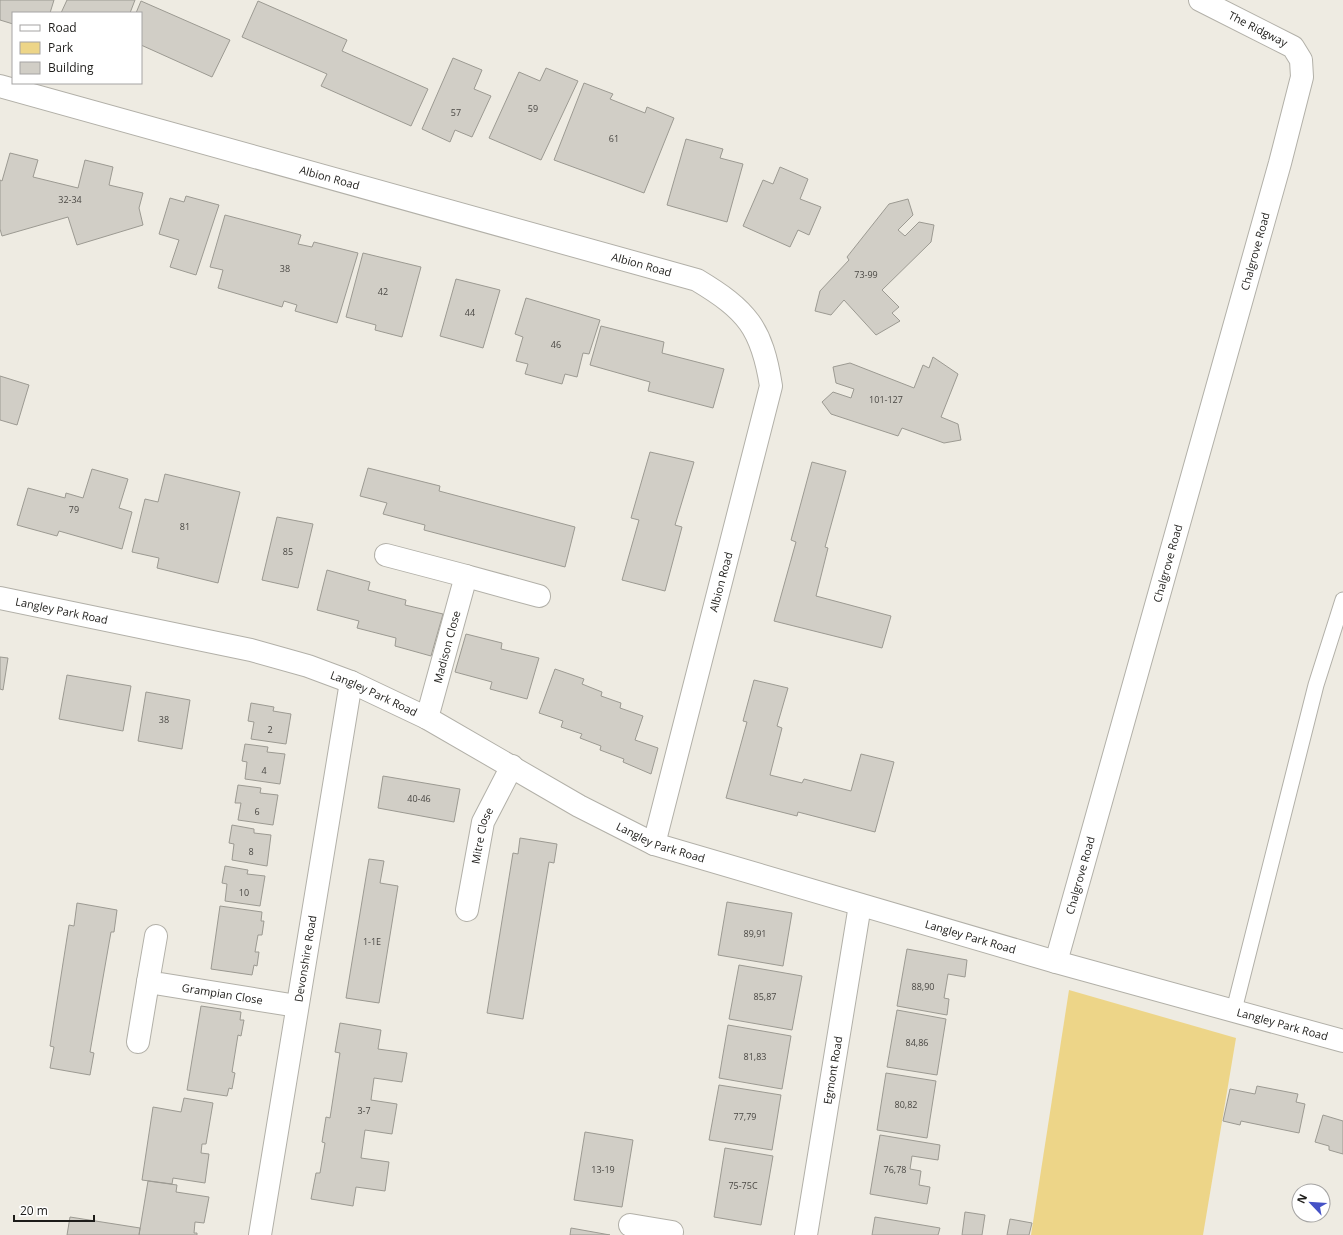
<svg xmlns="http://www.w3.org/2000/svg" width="1343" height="1235" font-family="'Open Sans',sans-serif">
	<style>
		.green { fill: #edd588 }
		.building { fill: #d1cec6; stroke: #9c9a92 }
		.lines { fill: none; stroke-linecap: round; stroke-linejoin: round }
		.lane-casing { stroke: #b2b0a8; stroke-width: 17 }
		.street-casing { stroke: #b2b0a8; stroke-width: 24 }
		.lane { stroke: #fff; stroke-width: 15 }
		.street { stroke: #fff; stroke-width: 22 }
		.labels { text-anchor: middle; stroke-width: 3.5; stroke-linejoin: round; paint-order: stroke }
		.number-label { font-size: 9px; fill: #4a4844 }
		.street-label { font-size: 11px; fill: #1d1c19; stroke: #fff }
	</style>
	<rect width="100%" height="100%" fill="#eeebe2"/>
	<path class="green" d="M 1069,990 L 1236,1038 L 1203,1235 L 1031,1235 Z"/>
	<path class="building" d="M 0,0 L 54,0 L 50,13 L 13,13 L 13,24 L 0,20 Z
		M 67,0 L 135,0 L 130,13 L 61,13 Z
		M 141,1 L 230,40 L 212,77 L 141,45 L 141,13 L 136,13 Z
		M 258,1 L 347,40 L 342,51 L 428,89 L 411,126 L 321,86 L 327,74 L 242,37 Z
		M 453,58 L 482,70 L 474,89 L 491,96 L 472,137 L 455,130 L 450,142 L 422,129 Z
		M 546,68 L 578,81 L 541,160 L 489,138 L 519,72 L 540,81 Z
		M 584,83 L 613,94 L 610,99 L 645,113 L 647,107 L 674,118 L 644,193 L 554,160 Z
		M 686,139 L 723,149 L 720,158 L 743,164 L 727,222 L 667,205 Z
		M 10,153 L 38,160 L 33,177 L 78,188 L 85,160 L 113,167 L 109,185 L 143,193 L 139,208 L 143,225 L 77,245 L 68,217 L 2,236 L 0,229 L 0,180 L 2,181 Z
		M 780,167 L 808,179 L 800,199 L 821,207 L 809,235 L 798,230 L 790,247 L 743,226 L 763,180 L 773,184 Z
		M 186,196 L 219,205 L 196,275 L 170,267 L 179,240 L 159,234 L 170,198 L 184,202 Z
		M 908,199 L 913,215 L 898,230 L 905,236 L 919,222 L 934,225 L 931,242 L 882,290 L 899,307 L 892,313 L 900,321 L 876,335 L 844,300 L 831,315 L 815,311 L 820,291 L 849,260 L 847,257 L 889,204 Z
		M 225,215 L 301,235 L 298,244 L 312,247 L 314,242 L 358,253 L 337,323 L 295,311 L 297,305 L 284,301 L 282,307 L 218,288 L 223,270 L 210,267 Z
		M 363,253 L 421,267 L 402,337 L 375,330 L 376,325 L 346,317 Z
		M 456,279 L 500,290 L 483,348 L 440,336 Z
		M 526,298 L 600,320 L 589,354 L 583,353 L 577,377 L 565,374 L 562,384 L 525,374 L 528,364 L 516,361 L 523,337 L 515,334 Z
		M 601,326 L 664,342 L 662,353 L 724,369 L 713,408 L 648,391 L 650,382 L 590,365 Z
		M 933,357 L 958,374 L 941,417 L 958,424 L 961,440 L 944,443 L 902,428 L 898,436 L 831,414 L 822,402 L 833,392 L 851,398 L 854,389 L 836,383 L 833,367 L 850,363 L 914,388 L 923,365 L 929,368 Z
		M 0,376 L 29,385 L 17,425 L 0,420 Z
		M 650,452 L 694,462 L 675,525 L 682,527 L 665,591 L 622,580 L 639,520 L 631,518 Z
		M 812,462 L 846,471 L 825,547 L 828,548 L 816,596 L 891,616 L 882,648 L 774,621 L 796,542 L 791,540 Z
		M 368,468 L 440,486 L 439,491 L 575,527 L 565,567 L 424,530 L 425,525 L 383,514 L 387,503 L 360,496 Z
		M 92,469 L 128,479 L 119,508 L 132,512 L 122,549 L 59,531 L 57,536 L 17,525 L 28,488 L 65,498 L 66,493 L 83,498 Z
		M 165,474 L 240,492 L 218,583 L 157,568 L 159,558 L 132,552 L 145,499 L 158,502 Z
		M 277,517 L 313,524 L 298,588 L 262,580 Z
		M 327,570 L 370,582 L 368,590 L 406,600 L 405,605 L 443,614 L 431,656 L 395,646 L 396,638 L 357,628 L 359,621 L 317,610 Z
		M 466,634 L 502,643 L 501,649 L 539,658 L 527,699 L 490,689 L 492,682 L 455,672 Z
		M 0,657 L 8,658 L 3,690 L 0,689 Z
		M 555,669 L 584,679 L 582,684 L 602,692 L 601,696 L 621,703 L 620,708 L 643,716 L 635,740 L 658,748 L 651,774 L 623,762 L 624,759 L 600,750 L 601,746 L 580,738 L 582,734 L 561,727 L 563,721 L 539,713 Z
		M 67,675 L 131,686 L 123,731 L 59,719 Z
		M 754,680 L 788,688 L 777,726 L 782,728 L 770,775 L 802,783 L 804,779 L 851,791 L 861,754 L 894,762 L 875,832 L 798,812 L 797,816 L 726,798 L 747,722 L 743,721 Z
		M 146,692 L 190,700 L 182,749 L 138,741 Z
		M 251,703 L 274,707 L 273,711 L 291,714 L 286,744 L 251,739 L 254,722 L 248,721 Z
		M 245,744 L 268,747 L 267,752 L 285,754 L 280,784 L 245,779 L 247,762 L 242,761 Z
		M 383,776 L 460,789 L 454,822 L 378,808 Z
		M 238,785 L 261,788 L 260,793 L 278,795 L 273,825 L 238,820 L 241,803 L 235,803 Z
		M 232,825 L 254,829 L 254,833 L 271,835 L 267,866 L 232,860 L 234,844 L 229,843 Z
		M 520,838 L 557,844 L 554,863 L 549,862 L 523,1019 L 487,1013 L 513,853 L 518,854 Z
		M 369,859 L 384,861 L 380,883 L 398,886 L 379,1003 L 346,998 Z
		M 225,866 L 248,870 L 247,874 L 265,876 L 260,906 L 225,901 L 227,884 L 222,883 Z
		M 727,902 L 792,913 L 783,966 L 718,955 Z
		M 77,903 L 117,910 L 114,932 L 111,932 L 90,1052 L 94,1053 L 90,1075 L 50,1068 L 54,1047 L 50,1046 L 69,925 L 74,926 Z
		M 220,906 L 262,912 L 261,921 L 264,921 L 262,935 L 258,935 L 255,952 L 259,952 L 257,966 L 254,965 L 252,975 L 211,969 Z
		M 907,949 L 967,960 L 965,977 L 948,974 L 944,998 L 949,999 L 947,1015 L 897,1006 Z
		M 739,965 L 802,976 L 792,1030 L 729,1019 Z
		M 201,1006 L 241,1012 L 240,1020 L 244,1020 L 241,1036 L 238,1035 L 232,1072 L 235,1073 L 232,1089 L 229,1088 L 227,1096 L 187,1090 Z
		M 897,1010 L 946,1019 L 937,1075 L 887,1067 Z
		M 340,1023 L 381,1030 L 378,1049 L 407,1053 L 402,1082 L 374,1078 L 371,1100 L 397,1104 L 392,1134 L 365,1130 L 361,1158 L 389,1162 L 385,1191 L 356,1187 L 353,1206 L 311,1199 L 316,1173 L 320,1173 L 325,1143 L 322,1142 L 326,1117 L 330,1118 L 340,1053 L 335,1052 Z
		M 728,1025 L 791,1036 L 782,1089 L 719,1078 Z
		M 886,1073 L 936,1081 L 927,1138 L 877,1130 Z
		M 719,1085 L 781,1095 L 772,1150 L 709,1140 Z
		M 1257,1086 L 1298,1094 L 1296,1102 L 1305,1104 L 1299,1133 L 1241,1121 L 1240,1125 L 1223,1121 L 1230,1089 L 1255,1094 Z
		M 184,1098 L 213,1103 L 206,1144 L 202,1144 L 201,1153 L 209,1154 L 205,1183 L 173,1178 L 172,1184 L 142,1180 L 153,1107 L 181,1112 Z
		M 1323,1115 L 1343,1121 L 1343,1154 L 1329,1150 L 1329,1146 L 1315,1142 Z
		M 585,1132 L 633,1140 L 622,1207 L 574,1200 Z
		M 880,1135 L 940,1145 L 938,1160 L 912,1156 L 910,1169 L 921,1171 L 919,1185 L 930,1187 L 927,1204 L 870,1194 Z
		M 725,1148 L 773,1156 L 761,1225 L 714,1217 Z
		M 148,1181 L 177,1185 L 176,1192 L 209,1197 L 204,1223 L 195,1222 L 194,1233 L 197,1233 L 197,1235 L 139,1235 Z
		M 965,1212 L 985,1215 L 982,1235 L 962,1235 Z
		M 70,1217 L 140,1228 L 139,1235 L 67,1235 Z
		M 875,1217 L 940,1228 L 938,1235 L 872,1235 Z
		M 1010,1219 L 1032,1223 L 1029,1235 L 1007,1235 Z
		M 571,1228 L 610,1235 L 570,1235 Z"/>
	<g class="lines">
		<defs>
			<path id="lane" d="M 1234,1010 L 1316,685 L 1343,600"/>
			<g id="street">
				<path id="s1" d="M 0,86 L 697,280 C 747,310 762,328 771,386 L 654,844"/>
				<path d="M 386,555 L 466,576 L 427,718"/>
				<path d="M 466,576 L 539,596"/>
				<path id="s2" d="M 0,598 L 251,650 L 308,666 L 351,682 L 427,718 L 579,806 L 654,844 L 1056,962 L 1343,1041"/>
				<path id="s3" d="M 467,910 L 483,822 L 512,766"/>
				<path id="s4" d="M 156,936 L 148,982 L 297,1006"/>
				<path id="s5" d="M 1056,962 L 1280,163 L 1302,77 L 1301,60 L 1293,47 L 1200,0"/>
				<path d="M 138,1042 L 148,982"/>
				<path d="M 630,1225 L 672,1232"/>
				<path id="s6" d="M 260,1235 L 351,682"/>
				<path id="s7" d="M 806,1235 L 860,905"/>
			</g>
		</defs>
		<use href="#lane" class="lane-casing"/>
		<use href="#street" class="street-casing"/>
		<use href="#lane" class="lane"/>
		<use href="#street" class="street"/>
	</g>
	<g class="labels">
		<g class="number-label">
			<text x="533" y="112">59</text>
			<text x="456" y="116">57</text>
			<text x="614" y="142">61</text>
			<text x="70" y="203">32-34</text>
			<text x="285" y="272">38</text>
			<text x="866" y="278">73-99</text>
			<text x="383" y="295">42</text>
			<text x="470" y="316">44</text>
			<text x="556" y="348">46</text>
			<text x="886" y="403">101-127</text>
			<text x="74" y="513">79</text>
			<text x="185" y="530">81</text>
			<text x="288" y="555">85</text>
			<text x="164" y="723">38</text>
			<text x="270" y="733">2</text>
			<text x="264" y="774">4</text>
			<text x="419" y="802">40-46</text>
			<text x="257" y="815">6</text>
			<text x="251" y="855">8</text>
			<text x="244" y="896">10</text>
			<text x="755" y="937">89,91</text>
			<text x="372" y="945">1-1E</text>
			<text x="923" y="990">88,90</text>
			<text x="765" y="1000">85,87</text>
			<text x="917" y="1046">84,86</text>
			<text x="755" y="1060">81,83</text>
			<text x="906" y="1108">80,82</text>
			<text x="364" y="1114">3-7</text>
			<text x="745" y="1120">77,79</text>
			<text x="603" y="1173">13-19</text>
			<text x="895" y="1173">76,78</text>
			<text x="743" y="1189">75-75C</text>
		</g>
		<g class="street-label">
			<text transform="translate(1258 29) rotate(27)" y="4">The Ridgway</text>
			<text dy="4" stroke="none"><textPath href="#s1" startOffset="342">Albion Road</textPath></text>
			<text dy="4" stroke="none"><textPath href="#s5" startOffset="738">Chalgrove Road</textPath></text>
			<text dy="4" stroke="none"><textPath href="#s1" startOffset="666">Albion Road</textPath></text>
			<text dy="4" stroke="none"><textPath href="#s5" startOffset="414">Chalgrove Road</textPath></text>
			<text transform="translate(721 582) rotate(-75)" y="4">Albion Road</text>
			<text dy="4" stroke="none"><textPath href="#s2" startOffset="63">Langley Park Road</textPath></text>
			<text transform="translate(447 647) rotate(-75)" y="4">Madison Close</text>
			<text dy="4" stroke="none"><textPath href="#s2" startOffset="387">Langley Park Road</textPath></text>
			<text dy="4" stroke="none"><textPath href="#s3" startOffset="76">Mitre Close</textPath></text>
			<text dy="4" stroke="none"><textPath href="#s2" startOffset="711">Langley Park Road</textPath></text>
			<text dy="4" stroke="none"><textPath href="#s5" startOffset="90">Chalgrove Road</textPath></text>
			<text dy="4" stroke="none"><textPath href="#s2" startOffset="1035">Langley Park Road</textPath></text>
			<text dy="4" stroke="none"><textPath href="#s6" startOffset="280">Devonshire Road</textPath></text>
			<text dy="4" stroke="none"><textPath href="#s4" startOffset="122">Grampian Close</textPath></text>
			<text dy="4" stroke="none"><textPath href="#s2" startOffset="1359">Langley Park Road</textPath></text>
			<text dy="4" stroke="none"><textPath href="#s7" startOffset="167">Egmont Road</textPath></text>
		</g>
	</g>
	<rect x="12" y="12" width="130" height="72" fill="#ffffff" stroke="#a5a4a3"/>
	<rect x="20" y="25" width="20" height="6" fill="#ffffff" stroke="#a5a4a3"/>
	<text x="48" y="32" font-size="12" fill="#1d1c19">Road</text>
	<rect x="20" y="42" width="20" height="12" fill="#edd588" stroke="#a5a4a3"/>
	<text x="48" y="52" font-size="12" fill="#1d1c19">Park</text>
	<rect x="20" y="62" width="20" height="12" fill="#d1cec6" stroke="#a5a4a3"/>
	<text x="48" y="72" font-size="12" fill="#1d1c19">Building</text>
	<g transform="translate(1311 1203) rotate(295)"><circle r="19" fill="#ffffff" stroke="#a5a4a3"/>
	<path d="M0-3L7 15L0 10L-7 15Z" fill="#4552c6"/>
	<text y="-6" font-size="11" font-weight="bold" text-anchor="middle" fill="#1d1c19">N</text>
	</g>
	<path d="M14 1215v6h80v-6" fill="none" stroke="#1d1c19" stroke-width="2"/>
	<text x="20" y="1215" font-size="12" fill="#1d1c19" stroke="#ffffff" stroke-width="3" paint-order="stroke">20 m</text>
</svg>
